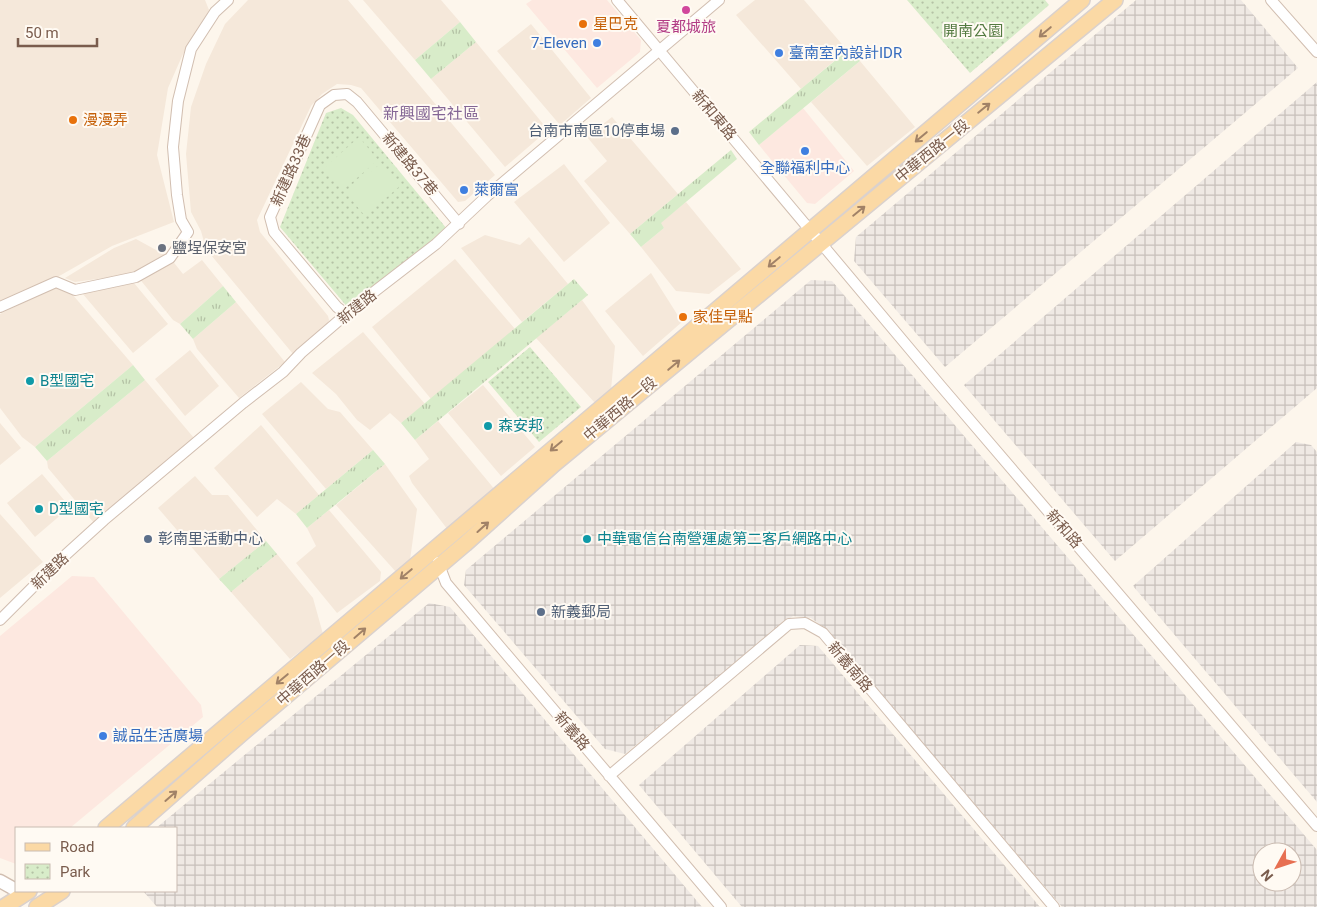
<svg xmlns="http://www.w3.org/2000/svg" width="1317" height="907" font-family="Roboto,'Noto Sans TC',sans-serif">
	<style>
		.residential { fill: #f5e8da }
		.commercial { fill: #fde8e0 }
		.industrial { fill: url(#industrial-grid); fill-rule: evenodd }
		.grass { fill: url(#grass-tufts) }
		.park { fill: url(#park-dots) }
		.pitch { fill: #d8ecc9 }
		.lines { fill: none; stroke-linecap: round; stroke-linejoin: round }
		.minor-casing { stroke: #d1beb0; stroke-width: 12 }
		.tertiary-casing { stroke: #d1beb0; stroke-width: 15 }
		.primary-casing { stroke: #dad1cd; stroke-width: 18 }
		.minor { stroke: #fff; stroke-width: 10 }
		.tertiary { stroke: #fff; stroke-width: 12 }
		.primary { stroke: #fbd9a5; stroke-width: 15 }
		.oneway { stroke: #a18267 }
		.hotel-dot { fill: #d1479c; stroke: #fffaf3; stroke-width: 2 }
		.food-dot { fill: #e8710a; stroke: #fffaf3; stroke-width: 2 }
		.shop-dot { fill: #3f7fe0; stroke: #fffaf3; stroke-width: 2 }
		.service-dot { fill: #5c6f8a; stroke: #fffaf3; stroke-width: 2 }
		.worship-dot { fill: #6b7280; stroke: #fffaf3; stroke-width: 2 }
		.culture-dot { fill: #0f9aa8; stroke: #fffaf3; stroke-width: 2 }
		.labels { text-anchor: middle; stroke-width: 4; stroke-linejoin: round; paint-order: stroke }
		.food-label { font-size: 15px; fill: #c56008; stroke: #fffaf3; text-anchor: start }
		.hotel-label { font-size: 15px; fill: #b23c85; stroke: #fffaf3 }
		.park-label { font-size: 15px; fill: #537a41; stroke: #fffaf3 }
		.shop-label { font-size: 15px; fill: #366cbe; stroke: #fffaf3; text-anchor: start }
		.street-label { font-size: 15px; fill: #7a5c4d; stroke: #fffaf3 }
		.service-label { font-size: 15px; fill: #4e5e75; stroke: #fffaf3; text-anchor: start }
		.worship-label { font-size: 15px; fill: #5b616d; stroke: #fffaf3; text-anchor: start }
		.culture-label { font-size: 15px; fill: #0d838f; stroke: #fffaf3; text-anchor: start }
		.neighbourhood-label { font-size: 16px; fill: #846695; stroke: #fffaf3 }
	</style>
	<defs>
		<pattern id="industrial-grid" width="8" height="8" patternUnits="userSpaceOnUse" patternTransform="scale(1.25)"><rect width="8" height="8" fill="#efe9e4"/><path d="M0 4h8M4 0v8" fill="none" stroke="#c7c0bb"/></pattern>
		<pattern id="grass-tufts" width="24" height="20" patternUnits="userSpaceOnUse" patternTransform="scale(1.25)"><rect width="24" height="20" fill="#d8ecc9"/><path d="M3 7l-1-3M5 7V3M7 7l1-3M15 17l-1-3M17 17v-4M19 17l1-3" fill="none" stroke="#b4c2a5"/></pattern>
		<pattern id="park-dots" width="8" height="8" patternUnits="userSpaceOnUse" patternTransform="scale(1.25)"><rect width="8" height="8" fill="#d8ecc9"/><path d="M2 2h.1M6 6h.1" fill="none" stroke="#b4c2a5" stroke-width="1.8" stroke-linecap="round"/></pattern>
	</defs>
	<rect width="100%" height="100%" fill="#fdf6ec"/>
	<path class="residential" d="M 0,0 L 205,0 L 209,10 L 183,54 L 168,88 L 157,155 L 174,222 L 112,246 L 54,279 L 0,301 Z
		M 248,0 L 348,0 L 495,175 L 465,201 L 458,202 L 361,88 L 351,85 L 337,84 L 322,94 L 311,106 L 257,220 L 260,232 L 328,316 L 329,320 L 327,326 L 293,354 L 206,249 L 201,231 L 191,212 L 186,154 L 191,107 L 206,64 L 225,24 Z
		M 363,0 L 441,0 L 460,22 L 415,60 Z
		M 755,0 L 804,0 L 847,50 L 801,89 L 736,15 Z
		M 531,24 L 591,98 L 560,125 L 497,51 Z
		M 476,42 L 548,130 L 505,167 L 431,79 Z
		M 860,61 L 915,127 L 867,166 L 811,102 Z
		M 612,117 L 678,194 L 630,234 L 584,181 L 607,161 L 587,137 Z
		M 564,164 L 610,223 L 564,262 L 514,202 Z
		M 686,202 L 741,269 L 709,294 L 676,291 L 641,247 L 664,228 L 660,223 Z
		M 485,235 L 520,245 L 529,237 L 568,284 L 522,322 L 461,248 Z
		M 136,239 L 167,256 L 134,274 L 75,282 L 65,278 L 114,248 Z
		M 171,259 L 183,274 L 202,260 L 223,286 L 180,324 L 173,320 L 138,277 Z
		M 455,259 L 515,329 L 431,399 L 372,327 Z
		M 651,273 L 682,322 L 643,356 L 605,311 Z
		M 134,283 L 168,324 L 133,353 L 82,293 Z
		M 56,287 L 72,294 L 133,365 L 35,447 L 22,437 L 0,408 L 0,314 Z
		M 582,300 L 615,346 L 611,390 L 595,403 L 536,338 Z
		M 236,302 L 285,362 L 239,398 L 197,349 L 193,339 Z
		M 363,332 L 425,404 L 401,423 L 390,413 L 370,430 L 357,420 L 336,394 L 312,373 Z
		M 190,350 L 219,386 L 185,416 L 155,379 Z
		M 145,380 L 194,438 L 94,523 L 48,468 L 47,461 Z
		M 301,382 L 328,409 L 340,412 L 373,450 L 326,489 L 262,414 Z
		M 483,385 L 535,447 L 501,476 L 448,413 Z
		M 438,421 L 496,491 L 448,530 L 412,483 L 409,476 L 429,459 L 415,440 Z
		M 0,423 L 21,448 L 0,465 Z
		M 261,425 L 319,495 L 296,514 L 277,499 L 257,517 L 214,468 Z
		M 385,464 L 417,509 L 410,560 L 396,572 L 336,505 Z
		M 42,474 L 70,507 L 35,537 L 7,503 Z
		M 195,476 L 212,495 L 228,495 L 266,541 L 219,579 L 158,508 Z
		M 329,510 L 381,572 L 380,581 L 337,613 L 296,563 L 316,546 L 307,528 Z
		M 0,514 L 43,562 L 0,598 Z
		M 277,554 L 313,598 L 323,634 L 290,659 L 231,592 Z"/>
	<path class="commercial" d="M 532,0 L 607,0 L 641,40 L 640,52 L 597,88 L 526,4 Z
		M 803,108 L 854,171 L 815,204 L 807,203 L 759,145 Z
		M 72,576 L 94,577 L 201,705 L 203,717 L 70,828 L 16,828 L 16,864 L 0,858 L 0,636 Z"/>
	<path class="industrial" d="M 1136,0 L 1241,0 L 1298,68 L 945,367 L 854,261 L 856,237 Z
		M 1317,82 L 1317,388 L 1115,561 L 964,385 Z
		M 811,280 L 832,281 L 1317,850 L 1317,907 L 1062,907 L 826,629 L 811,618 L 793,616 L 625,754 L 605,749 L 464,585 L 466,570 ZM 1262,852 L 1292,852 L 1292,882 L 1262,882 Z
		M 1296,442 L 1311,445 L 1317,452 L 1317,802 L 1133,586 Z
		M 429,603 L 450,607 L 702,907 L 157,907 L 143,891 L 176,891 L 176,828 L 156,828 Z
		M 800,645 L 818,646 L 1040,907 L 742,907 L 639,785 Z"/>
	<path class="grass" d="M 460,22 L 476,42 L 431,79 L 415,60 Z
		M 849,49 L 860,61 L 759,145 L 749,132 Z
		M 731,150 L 737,159 L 661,223 L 664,228 L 641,247 L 630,234 Z
		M 574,279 L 588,295 L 415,440 L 401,423 Z
		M 223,286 L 236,302 L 193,339 L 180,324 Z
		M 133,365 L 145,380 L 47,461 L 35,447 Z
		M 373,450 L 385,464 L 307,528 L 296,514 Z
		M 266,541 L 277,554 L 231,592 L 219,579 Z"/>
	<path class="park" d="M 907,0 L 1045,0 L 1049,5 L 970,73 Z
		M 341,108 L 353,115 L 447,229 L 349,309 L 280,227 L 326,113 Z
		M 530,347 L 581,407 L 539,442 L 488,382 Z"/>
	<path class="pitch" d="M 359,137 L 378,160 L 343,190 L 324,168 Z
		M 381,163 L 400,186 L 365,216 L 346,193 Z"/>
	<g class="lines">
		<defs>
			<path id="minor" d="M 617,0 L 940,385 L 1317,826
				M 1271,0 L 1317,52
				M 0,307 L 56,282 L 75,290 L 136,277 L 170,258 L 188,232 L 181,220 L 177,195 L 173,147 L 178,101 L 191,49 L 215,12 L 228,0
				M 346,314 L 337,307 L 274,232 L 270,217 L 320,105 L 334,95 L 347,94 L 357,102 L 459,224
				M 438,562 L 446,583 L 721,907
				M 0,620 L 61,559 L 104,520 L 243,403 L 283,372 L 301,353 L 357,305 L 436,244 L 487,196 L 719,0
				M 609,776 L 789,624 L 805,623 L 823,633 L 1054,907"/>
			<path id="tertiary" d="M 0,881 L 16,890"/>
			<path id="primary" d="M 106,828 L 1082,0
				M 134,828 L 241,734 L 465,544 L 554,464 L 1115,0
				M 4,907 L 29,891
				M 37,907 L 62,891"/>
		</defs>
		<use href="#minor" class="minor-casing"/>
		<use href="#tertiary" class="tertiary-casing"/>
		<use href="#primary" class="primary-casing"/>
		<use href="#minor" class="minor"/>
		<use href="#tertiary" class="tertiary"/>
		<use href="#primary" class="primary"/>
	</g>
	<defs><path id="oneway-shaft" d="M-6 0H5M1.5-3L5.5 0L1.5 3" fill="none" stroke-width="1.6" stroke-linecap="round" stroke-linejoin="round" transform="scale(1.25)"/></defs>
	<g class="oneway">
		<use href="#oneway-shaft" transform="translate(1045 32) rotate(140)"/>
		<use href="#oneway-shaft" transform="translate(984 108) rotate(-39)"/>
		<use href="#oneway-shaft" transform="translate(921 137) rotate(140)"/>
		<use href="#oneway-shaft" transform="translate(859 211) rotate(-39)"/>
		<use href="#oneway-shaft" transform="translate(774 262) rotate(140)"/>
		<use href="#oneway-shaft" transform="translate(674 365) rotate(-40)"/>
		<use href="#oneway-shaft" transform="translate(556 446) rotate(140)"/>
		<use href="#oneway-shaft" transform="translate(483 527) rotate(-42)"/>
		<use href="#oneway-shaft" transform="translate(406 574) rotate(140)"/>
		<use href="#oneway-shaft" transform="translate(360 633) rotate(-41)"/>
		<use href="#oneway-shaft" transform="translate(282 679) rotate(140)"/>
		<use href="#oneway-shaft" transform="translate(171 796) rotate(-41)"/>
	</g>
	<circle class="hotel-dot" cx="686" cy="10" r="5"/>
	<g class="food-dot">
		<circle cx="583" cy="24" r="5"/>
		<circle cx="73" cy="120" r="5"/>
		<circle cx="683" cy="317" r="5"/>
	</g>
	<g class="shop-dot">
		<circle cx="597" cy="43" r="5"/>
		<circle cx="779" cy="53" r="5"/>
		<circle cx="805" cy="151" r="5"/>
		<circle cx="464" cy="190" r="5"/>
		<circle cx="103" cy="736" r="5"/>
	</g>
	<g class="service-dot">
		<circle cx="675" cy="131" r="5"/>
		<circle cx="148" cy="539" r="5"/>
		<circle cx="541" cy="612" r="5"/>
	</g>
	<circle class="worship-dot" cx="162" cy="248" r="5"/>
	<g class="culture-dot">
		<circle cx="30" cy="381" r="5"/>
		<circle cx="488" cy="426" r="5"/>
		<circle cx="39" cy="509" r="5"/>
		<circle cx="587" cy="539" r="5"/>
	</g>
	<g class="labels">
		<g class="food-label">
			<text x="593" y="29">星巴克</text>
			<text x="83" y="125">漫漫弄</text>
			<text x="693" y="322">家佳早點</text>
		</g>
		<g class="hotel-label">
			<text x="686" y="32">夏都城旅</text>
		</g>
		<g class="park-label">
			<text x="973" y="36">開南公園</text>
		</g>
		<g class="shop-label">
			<text x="587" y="48" text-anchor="end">7-Eleven</text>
			<text x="789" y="58">臺南室內設計IDR</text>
			<text x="805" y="173" text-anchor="middle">全聯福利中心</text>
			<text x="474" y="195">萊爾富</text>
			<text x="113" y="741">誠品生活廣場</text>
		</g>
		<g class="street-label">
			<text transform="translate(714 115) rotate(50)" y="5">新和東路</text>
			<text transform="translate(932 151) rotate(-39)" y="5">中華西路一段</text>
			<text transform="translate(410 164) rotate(50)" y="5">新建路37巷</text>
			<text transform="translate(291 170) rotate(-66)" y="5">新建路33巷</text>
			<text transform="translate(357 307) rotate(-39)" y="5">新建路</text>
			<text transform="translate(620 409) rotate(-40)" y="5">中華西路一段</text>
			<text transform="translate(1064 529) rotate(49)" y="5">新和路</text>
			<text transform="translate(50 571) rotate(-44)" y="5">新建路</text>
			<text transform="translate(850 667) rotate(50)" y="5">新義南路</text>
			<text transform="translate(313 673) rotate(-41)" y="5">中華西路一段</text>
			<text transform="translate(572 731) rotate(50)" y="5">新義路</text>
		</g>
		<g class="service-label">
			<text x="665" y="136" text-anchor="end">台南市南區10停車場</text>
			<text x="158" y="544">彰南里活動中心</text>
			<text x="551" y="617">新義郵局</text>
		</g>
		<g class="worship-label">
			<text x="172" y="253">鹽埕保安宮</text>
		</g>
		<g class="culture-label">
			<text x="40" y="386">B型國宅</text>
			<text x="498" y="431">森安邦</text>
			<text x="49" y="514">D型國宅</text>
			<text x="597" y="544">中華電信台南營運處第二客戶網路中心</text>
		</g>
		<g class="neighbourhood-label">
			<text x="431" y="119">新興國宅社區</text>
		</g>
	</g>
	<rect x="15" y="827" width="162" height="65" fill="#fffaf3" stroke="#cabbb1"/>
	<rect x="25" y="843" width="25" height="8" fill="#fbd9a5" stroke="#cabbb1"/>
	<text x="60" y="852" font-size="15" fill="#7a5c4d">Road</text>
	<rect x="25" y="864" width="25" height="15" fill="url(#park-dots)" stroke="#cabbb1"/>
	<text x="60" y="877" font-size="15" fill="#7a5c4d">Park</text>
	<g transform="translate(1277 867) rotate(230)"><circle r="24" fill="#fffaf3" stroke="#cabbb1"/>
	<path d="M0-4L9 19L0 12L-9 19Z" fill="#e76f51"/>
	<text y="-8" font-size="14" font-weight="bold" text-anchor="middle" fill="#7a5c4d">N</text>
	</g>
	<path d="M18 38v8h79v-8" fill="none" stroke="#7a5c4d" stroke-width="2.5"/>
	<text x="25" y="38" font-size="15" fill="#7a5c4d" stroke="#fffaf3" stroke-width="4" paint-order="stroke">50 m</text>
</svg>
